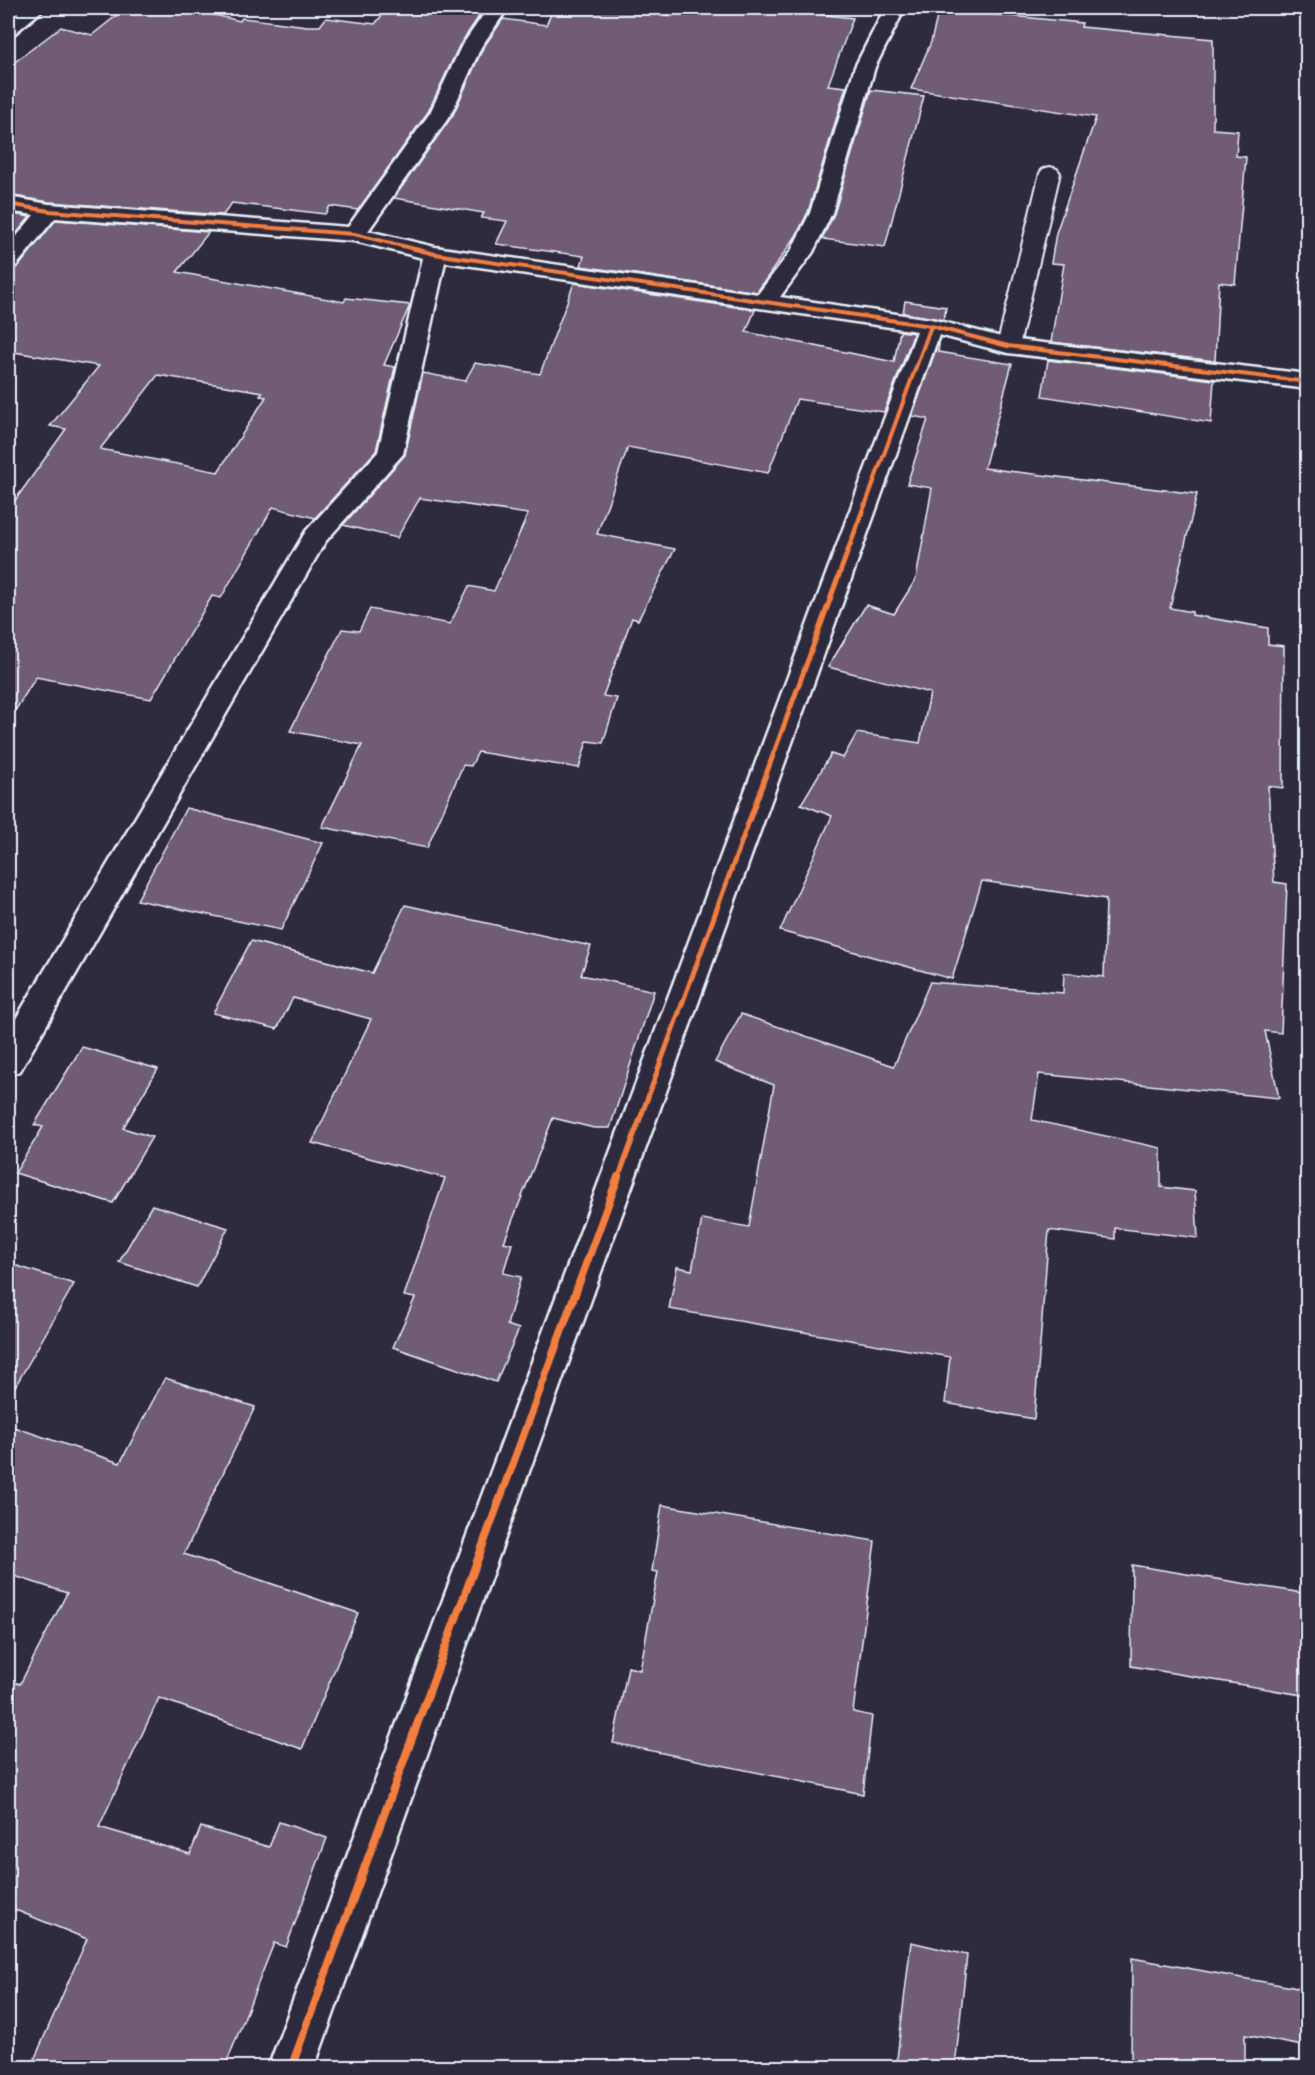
<svg xmlns="http://www.w3.org/2000/svg" width="1315" height="2075" font-family="Pangolin,sans-serif">
	<style>
		.building { fill: #6f5b74; stroke: #e8f1f8; stroke-width: 1.5; fill-rule: evenodd }
		.lines { fill: none; stroke-linecap: round; stroke-linejoin: round }
		.lane-casing { stroke: #e8f1f8; stroke-width: 4 }
		.street-casing { stroke: #e8f1f8; stroke-width: 5 }
		.lane { fill: #2f2a3d; fill-rule: evenodd }
		.street { fill: #2f2a3d; fill-rule: evenodd }
		.cycleway-far2-casing { stroke: #2f2a3d; stroke-width: 6 }
		.cycleway-far1-casing { stroke: #2f2a3d; stroke-width: 9 }
		.cycleway-casing { stroke: #2f2a3d; stroke-width: 11 }
		.cycleway-far2 { stroke: #f27e40; stroke-width: 4 }
		.cycleway-far1 { stroke: #f27e40; stroke-width: 5 }
		.cycleway { stroke: #f27e40; stroke-width: 8 }
	</style>
	<rect width="100%" height="100%" fill="#2f2a3d"/>
	<filter id="ink" filterUnits="userSpaceOnUse"><feTurbulence type="fractalNoise" baseFrequency=".0167" numOctaves="2"/><feDisplacementMap in="SourceGraphic" scale="12" xChannelSelector="R" yChannelSelector="G"/><feConvolveMatrix kernelMatrix="1 2 1 2 8 2 1 2 1" color-interpolation-filters="sRGB"/></filter>
	<g filter="url(#ink)">
		<path class="building" d="M 126,8 L 184,8 L 240,21 L 242,18 L 307,26 L 320,26 L 326,18 L 375,24 L 388,8 L 430,8 L 480,15 L 459,46 L 428,112 L 358,210 L 330,206 L 325,214 L 232,203 L 223,215 L 49,202 L 8,195 L 8,67 L 61,27 L 92,35 Z
			M 554,8 L 596,8 L 673,16 L 676,8 L 763,8 L 853,18 L 828,85 L 846,87 L 808,212 L 796,236 L 757,292 L 581,266 L 584,256 L 496,244 L 507,221 L 481,218 L 484,213 L 394,198 L 453,115 L 483,48 L 503,19 L 546,25 Z
			M 939,9 L 1082,23 L 1081,27 L 1213,39 L 1213,129 L 1238,131 L 1236,156 L 1246,157 L 1235,284 L 1219,282 L 1215,361 L 1051,342 L 1064,264 L 1051,263 L 1056,233 L 1096,117 L 911,89 L 931,42 Z
			M 871,90 L 924,96 L 885,247 L 822,239 L 834,214 Z
			M 8,213 L 30,217 L 8,244 Z
			M 56,220 L 209,232 L 177,272 L 344,302 L 346,298 L 410,305 L 384,365 L 395,367 L 376,451 L 315,518 L 273,507 L 221,598 L 212,596 L 151,699 L 36,677 L 8,722 L 8,510 L 66,429 L 50,426 L 99,366 L 8,351 L 8,270 L 18,267 ZM 158,375 L 263,392 L 260,396 L 266,397 L 218,472 L 100,449 Z
			M 574,283 L 755,310 L 746,332 L 894,362 L 900,331 L 914,333 L 884,412 L 797,399 L 768,473 L 628,447 L 597,534 L 675,549 L 638,620 L 632,618 L 603,696 L 617,698 L 603,743 L 587,741 L 579,768 L 478,752 L 471,766 L 463,765 L 427,848 L 322,827 L 362,745 L 290,731 L 342,629 L 359,631 L 370,609 L 450,624 L 469,586 L 494,591 L 528,514 L 420,498 L 397,538 L 343,525 L 405,455 L 423,373 L 465,381 L 475,363 L 540,374 Z
			M 905,301 L 946,307 L 944,320 L 903,313 Z
			M 940,338 L 938,352 L 1012,364 L 984,468 L 1197,494 L 1170,608 L 1192,612 L 1192,615 L 1268,628 L 1268,644 L 1284,646 L 1283,788 L 1268,786 L 1274,882 L 1287,884 L 1281,1033 L 1265,1031 L 1279,1098 L 1039,1074 L 1032,1120 L 1161,1148 L 1161,1187 L 1195,1191 L 1198,1238 L 1115,1228 L 1115,1239 L 1049,1230 L 1034,1419 L 945,1403 L 950,1357 L 669,1309 L 677,1267 L 692,1270 L 702,1219 L 749,1227 L 774,1085 L 715,1062 L 741,1014 L 894,1066 L 930,982 L 1063,993 L 1064,973 L 1104,977 L 1106,899 L 982,881 L 952,979 L 780,931 L 832,816 L 801,804 L 831,754 L 843,758 L 857,733 L 920,743 L 930,693 L 828,667 L 866,605 L 894,614 L 916,579 L 932,488 L 907,484 L 928,419 L 912,416 Z
			M 1048,360 L 1214,380 L 1211,423 L 1042,396 Z
			M 186,808 L 323,843 L 281,930 L 137,900 Z
			M 405,905 L 591,946 L 581,975 L 654,991 L 610,1128 L 594,1128 L 553,1118 L 504,1242 L 512,1244 L 503,1273 L 521,1277 L 507,1325 L 519,1329 L 496,1382 L 393,1347 L 415,1298 L 404,1296 L 445,1178 L 312,1143 L 371,1019 L 293,998 L 277,1029 L 213,1013 L 251,941 L 372,973 Z
			M 82,1047 L 158,1069 L 123,1128 L 152,1137 L 113,1203 L 15,1173 L 43,1127 L 34,1125 Z
			M 152,1205 L 228,1228 L 197,1287 L 119,1262 Z
			M 8,1263 L 74,1284 L 8,1399 Z
			M 165,1378 L 255,1407 L 184,1554 L 358,1613 L 302,1749 L 159,1698 L 99,1827 L 190,1854 L 201,1827 L 269,1847 L 279,1822 L 327,1838 L 286,1947 L 274,1943 L 225,2067 L 31,2067 L 87,1939 L 8,1907 L 8,1680 L 20,1684 L 67,1593 L 8,1574 L 8,1425 L 120,1463 Z
			M 662,1505 L 875,1541 L 853,1712 L 872,1716 L 863,1794 L 613,1743 L 628,1667 L 640,1670 L 658,1572 L 652,1571 Z
			M 1132,1565 L 1308,1594 L 1308,1696 L 1131,1666 Z
			M 911,1942 L 967,1955 L 955,2067 L 896,2067 Z
			M 1132,1958 L 1308,1990 L 1308,2047 L 1245,2035 L 1245,2067 L 1131,2067 Z"/>
		<g class="lines">
			<defs>
				<path id="lane" d="M 1050,167 L 1057,169 L 1060,173 L 1019,346 L 1016,351 L 1000,351 L 997,346 L 1040,173 L 1043,169 Z"/>
				<path id="street" d="M 23,8 L 45,8 L 15,33 L 8,35 L 8,20 Z
					M 488,8 L 508,8 L 481,47 L 451,114 L 368,231 L 435,247 L 758,294 L 791,251 L 810,213 L 855,67 L 885,8 L 905,8 L 875,67 L 832,213 L 813,252 L 780,297 L 931,319 L 1009,339 L 1308,374 L 1308,389 L 1008,353 L 939,335 L 314,2068 L 268,2068 L 917,331 L 445,262 L 403,454 L 325,542 L 20,1071 L 8,1075 L 8,1032 L 306,531 L 378,452 L 423,258 L 354,241 L 55,218 L 16,266 L 8,268 L 8,247 L 34,215 L 8,211 L 8,197 L 49,204 L 348,227 L 430,113 L 461,47 Z"/>
			</defs>
			<use href="#lane" class="lane-casing"/>
			<use href="#street" class="street-casing"/>
			<use href="#lane" class="lane"/>
			<use href="#street" class="street"/>
			<defs>
				<path id="cycleway-far2" d="M 8,204 L 49,211 L 354,234 L 435,254 L 931,326 L 1008,346 L 1308,382
					M 865,506 L 931,326"/>
				<path id="cycleway-far1" d="M 618,1179 L 865,504"/>
				<path id="cycleway" d="M 291,2068 L 618,1177"/>
			</defs>
			<use href="#cycleway-far2" class="cycleway-far2-casing"/>
			<use href="#cycleway-far1" class="cycleway-far1-casing"/>
			<use href="#cycleway" class="cycleway-casing"/>
			<use href="#cycleway-far2" class="cycleway-far2"/>
			<use href="#cycleway-far1" class="cycleway-far1"/>
			<use href="#cycleway" class="cycleway"/>
		</g>
	</g>
	<rect width="1315" height="2075" fill="none" stroke="#2f2a3d" stroke-width="30"/>
	<rect x="15" y="15" width="1285" height="2045" fill="none" stroke="#e8f1f8" stroke-width="2" filter="url(#ink)"/>
</svg>
